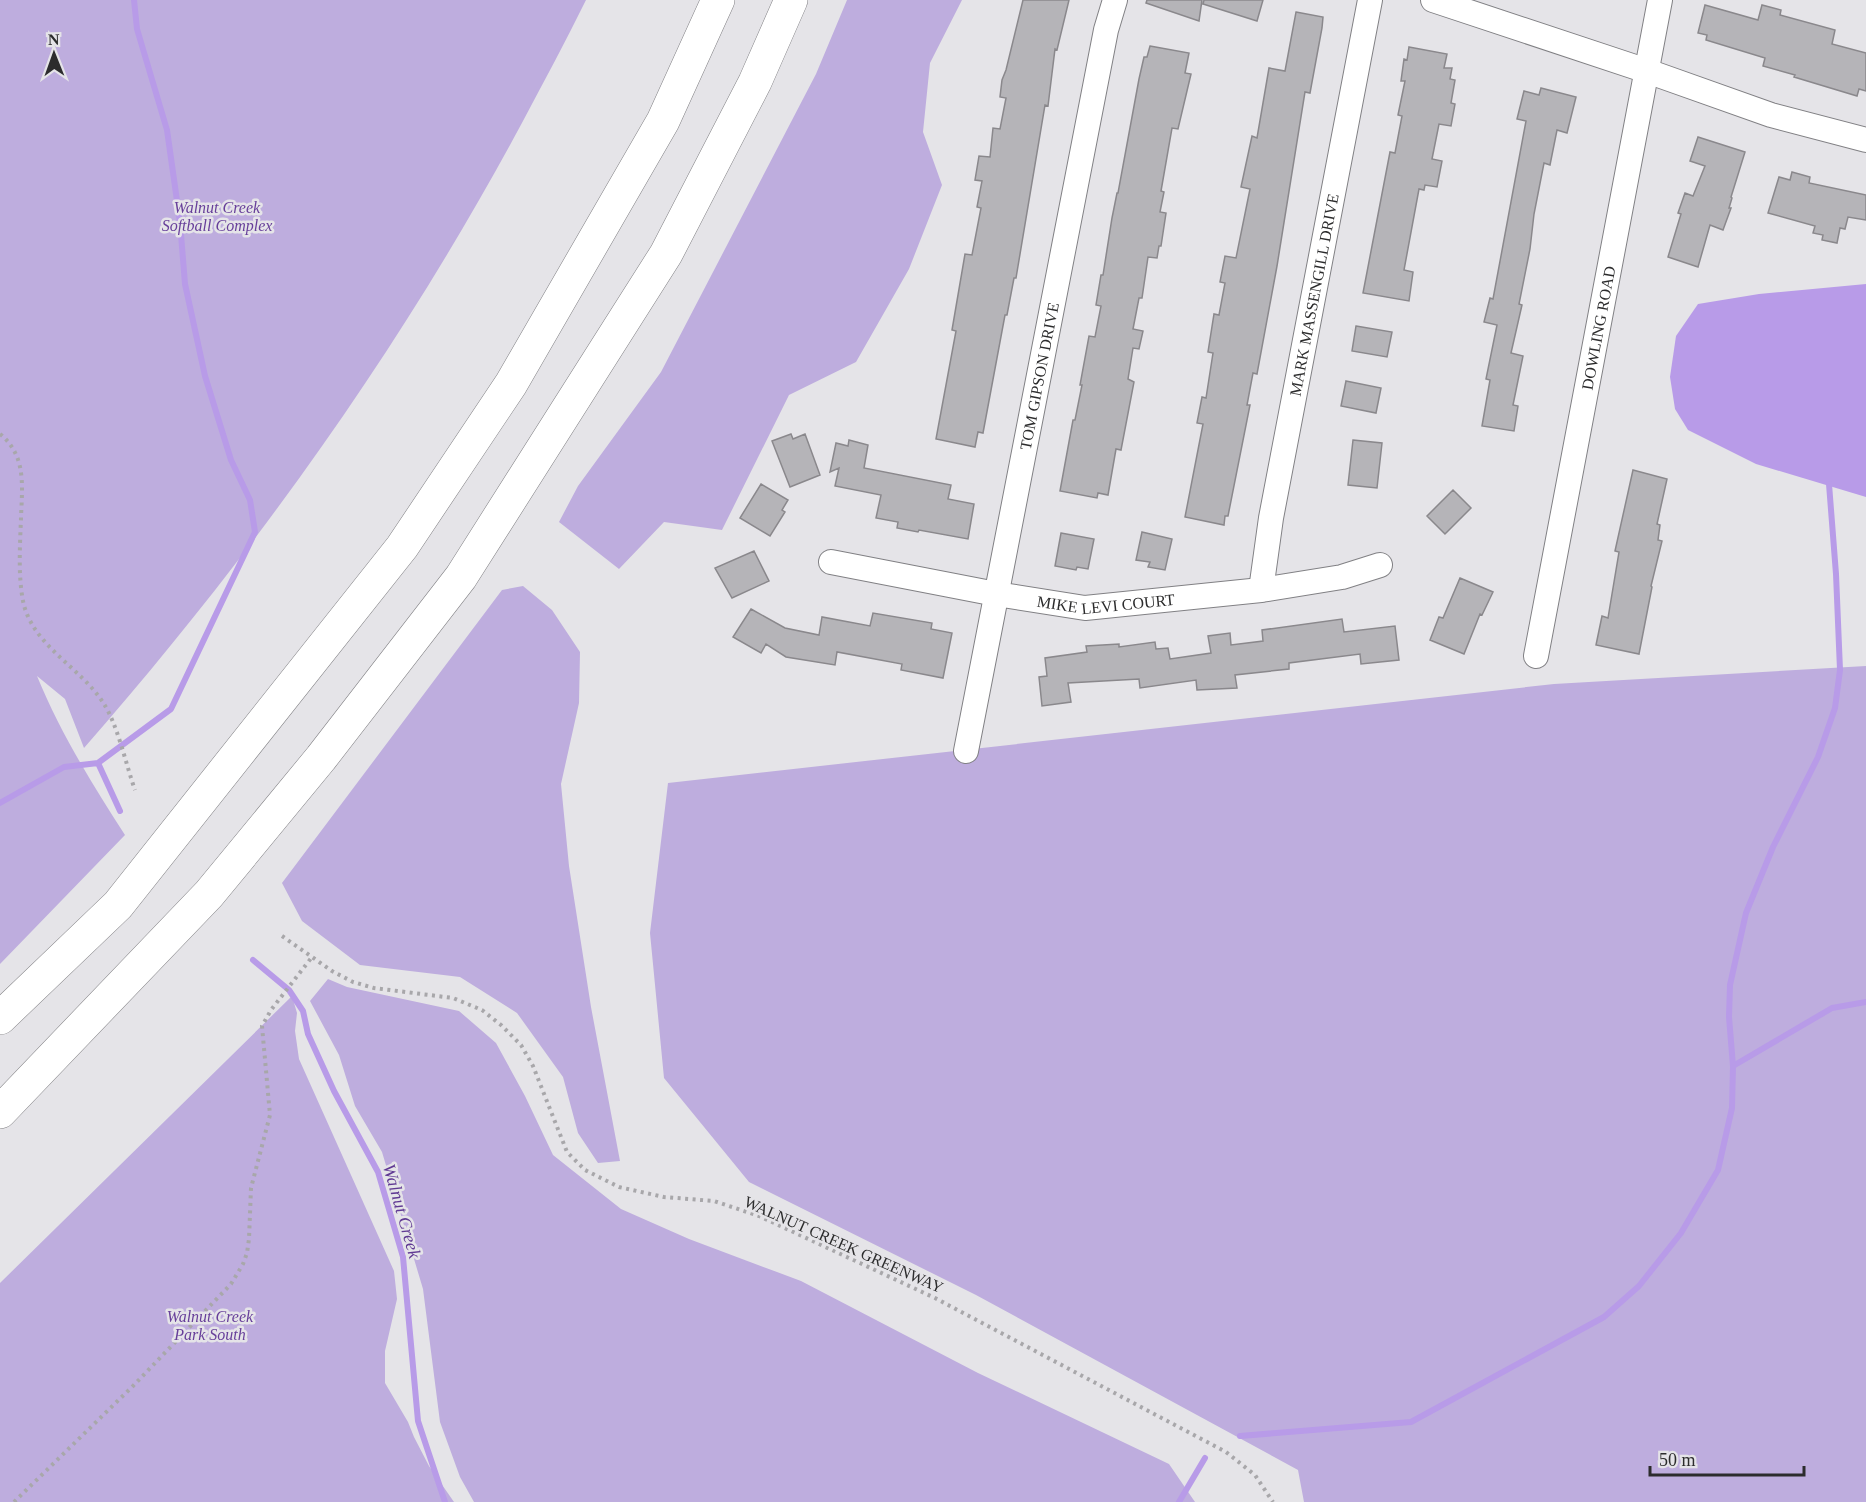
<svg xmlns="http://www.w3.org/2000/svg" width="1866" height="1502" font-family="Georgia,serif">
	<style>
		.green { fill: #beadde }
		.water { fill: #b89be8 }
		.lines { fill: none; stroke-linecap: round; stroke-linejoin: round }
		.stream { stroke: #b89be8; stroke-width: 6 }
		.building { fill: #b5b4b8; stroke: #8a888c; stroke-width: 1.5 }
		.minor-casing { stroke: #818084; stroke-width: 26 }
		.motorway-casing { stroke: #818084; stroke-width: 34 }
		.path { stroke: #a8a7aa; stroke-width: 4; stroke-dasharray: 3 4.5; stroke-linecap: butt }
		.minor { stroke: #fff; stroke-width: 24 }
		.motorway { stroke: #fff; stroke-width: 33 }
		.labels { text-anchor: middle; stroke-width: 5; stroke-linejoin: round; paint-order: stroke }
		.park-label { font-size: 16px; font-style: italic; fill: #673f9a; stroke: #e5e4e8 }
		.street-label { font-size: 16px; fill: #2c2c2d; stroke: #e5e4e8 }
		.water-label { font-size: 18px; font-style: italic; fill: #603993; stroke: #e5e4e8 }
	</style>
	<rect width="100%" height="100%" fill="#e5e4e8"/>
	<path class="green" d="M 0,0 L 586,0 C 566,41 544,81 523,121 C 402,347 253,555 84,748 L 65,699 L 37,676 C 60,732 92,784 125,835 L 0,964 Z
		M 847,0 L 962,0 L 930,63 L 923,132 L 942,185 L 909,269 L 856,362 L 789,395 L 722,530 L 664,522 L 619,569 L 559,522 L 578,486 L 661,372 L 816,74 Z
		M 523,586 L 552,610 L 580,652 L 579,703 L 561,784 L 569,866 L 591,1007 L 620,1161 L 598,1163 L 578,1133 L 563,1077 L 517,1013 L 460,977 L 360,965 L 302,921 L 282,883 L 502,590 Z
		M 1866,666 L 1866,1502 L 1304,1502 L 1298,1470 L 976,1295 L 749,1182 L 664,1078 L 650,933 L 668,783 L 1554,684 Z
		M 328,979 L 347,987 L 459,1011 L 496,1043 L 525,1096 L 553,1155 L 621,1209 L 689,1239 L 801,1281 L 978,1373 L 1169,1464 L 1195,1502 L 474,1502 L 460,1477 L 440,1422 L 423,1289 L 382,1152 L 355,1106 L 339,1055 L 310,1001 Z
		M 292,996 L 297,1013 L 295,1031 L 299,1059 L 394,1271 L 397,1299 L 385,1351 L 385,1383 L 408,1422 L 414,1437 L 429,1466 L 454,1502 L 0,1502 L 0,1283 Z"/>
	<path class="water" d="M 1866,284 L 1866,497 L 1756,464 L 1688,430 L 1675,409 L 1670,377 L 1676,336 L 1698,304 L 1759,294 Z"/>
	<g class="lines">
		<path class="stream" d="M 98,763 L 120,811
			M 0,803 L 64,767 L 98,763 L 171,709 L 255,532 L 250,500 L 231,460 L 205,376 L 185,284 L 180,222 L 167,130 L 137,29 L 134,0
			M 253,960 L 289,990 L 303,1011 L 308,1034 L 334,1091 L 378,1172 L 403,1257 L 418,1421 L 445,1502
			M 1733,1066 L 1832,1008 L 1866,1002
			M 1240,1436 L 1411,1422 L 1604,1317 L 1639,1286 L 1681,1233 L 1718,1170 L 1732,1108 L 1733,1066 L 1729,1017 L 1730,985 L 1746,913 L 1773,847 L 1818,757 L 1835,708 L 1840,670 L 1836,574 L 1829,484
			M 1179,1502 L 1205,1458"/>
	</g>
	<path class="building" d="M 1023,0 L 1069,0 L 1057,50 L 1055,49 L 1048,106 L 1045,105 L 1016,278 L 1014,278 L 1007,315 L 1005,315 L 983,433 L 978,432 L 975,447 L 936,439 L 956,331 L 952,330 L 965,254 L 972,255 L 981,208 L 977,207 L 982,181 L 975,180 L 979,156 L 990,157 L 993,128 L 1000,129 L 1006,98 L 1000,97 L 1002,80 L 1006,70 Z
		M 1147,0 L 1202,0 L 1199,21 L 1146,3 Z
		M 1204,0 L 1263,0 L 1257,21 L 1203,4 Z
		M 1705,5 L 1758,20 L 1762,5 L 1781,10 L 1780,15 L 1835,30 L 1832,44 L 1866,53 L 1866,91 L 1859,89 L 1857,96 L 1794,77 L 1795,75 L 1763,66 L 1765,58 L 1706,40 L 1707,35 L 1698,33 Z
		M 1296,12 L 1323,17 L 1322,28 L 1310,93 L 1305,92 L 1277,266 L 1257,374 L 1253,373 L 1247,405 L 1250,405 L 1228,516 L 1225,516 L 1224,525 L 1185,517 L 1203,424 L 1197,423 L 1202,397 L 1206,398 L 1213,353 L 1208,352 L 1214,314 L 1219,315 L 1225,283 L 1220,282 L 1225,256 L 1236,258 L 1250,189 L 1241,187 L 1252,136 L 1257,138 L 1269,68 L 1285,71 Z
		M 1150,46 L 1189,53 L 1185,73 L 1191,74 L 1178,129 L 1172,128 L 1161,191 L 1164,192 L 1160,212 L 1166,213 L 1161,246 L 1159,246 L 1157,258 L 1148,257 L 1142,298 L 1139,298 L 1133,329 L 1143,331 L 1139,349 L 1133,348 L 1128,379 L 1134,382 L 1121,450 L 1116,449 L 1108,495 L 1098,493 L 1097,498 L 1060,491 L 1073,420 L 1075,420 L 1082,385 L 1080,385 L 1089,336 L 1095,337 L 1101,306 L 1096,305 L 1101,275 L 1103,275 L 1112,218 L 1117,193 L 1118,193 L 1139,79 L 1144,57 L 1147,57 Z
		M 1409,47 L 1447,54 L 1444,68 L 1452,68 L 1450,79 L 1455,80 L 1451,103 L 1455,104 L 1451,126 L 1439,124 L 1432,159 L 1442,161 L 1437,187 L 1425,185 L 1424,190 L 1419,189 L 1404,270 L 1413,272 L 1409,301 L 1363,293 L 1390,152 L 1395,153 L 1402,116 L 1398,115 L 1405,81 L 1401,81 L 1404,59 L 1407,60 Z
		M 1541,88 L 1576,97 L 1567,133 L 1557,130 L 1550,165 L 1544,163 L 1534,214 L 1530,249 L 1519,304 L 1522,305 L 1511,353 L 1523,356 L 1513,405 L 1518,406 L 1514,431 L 1482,426 L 1490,380 L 1486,379 L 1497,325 L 1484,322 L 1490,298 L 1493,299 L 1526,121 L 1517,119 L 1524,91 L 1539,95 Z
		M 1698,137 L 1745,152 L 1731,197 L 1732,198 L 1729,208 L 1731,208 L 1723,230 L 1710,225 L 1698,267 L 1668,257 L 1681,214 L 1678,213 L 1685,193 L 1693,196 L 1705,166 L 1690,161 Z
		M 1792,172 L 1810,177 L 1809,183 L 1866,195 L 1866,220 L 1848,217 L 1845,229 L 1840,228 L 1837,243 L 1822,240 L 1823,235 L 1813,233 L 1815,226 L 1768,213 L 1779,177 L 1790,180 Z
		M 1356,326 L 1392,332 L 1387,357 L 1352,351 Z
		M 1346,381 L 1381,388 L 1376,413 L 1341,406 Z
		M 791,434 L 793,439 L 805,434 L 820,475 L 790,487 L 772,441 Z
		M 849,440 L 868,445 L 864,468 L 951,485 L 948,499 L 974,504 L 968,539 L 919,530 L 918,532 L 897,528 L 898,522 L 876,518 L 881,495 L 835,486 L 839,468 L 830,472 L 836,443 L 848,446 Z
		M 1353,440 L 1382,443 L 1377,488 L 1348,485 Z
		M 1633,470 L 1667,479 L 1657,524 L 1660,525 L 1658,540 L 1662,541 L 1651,586 L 1652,587 L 1639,654 L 1596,645 L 1602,616 L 1608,618 L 1619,552 L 1615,551 Z
		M 761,484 L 788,500 L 782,510 L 785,512 L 770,536 L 740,518 Z
		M 1453,490 L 1471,508 L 1445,534 L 1427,516 Z
		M 1142,532 L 1172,539 L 1165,570 L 1148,567 L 1150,562 L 1136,560 Z
		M 1061,533 L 1094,539 L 1088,569 L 1077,567 L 1076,570 L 1055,566 Z
		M 754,551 L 769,581 L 732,598 L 715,568 Z
		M 1460,578 L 1493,592 L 1482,615 L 1480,614 L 1464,654 L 1430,640 L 1439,617 L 1443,618 Z
		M 751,609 L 785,628 L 819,635 L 822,617 L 870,626 L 873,613 L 932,623 L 931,629 L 952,633 L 943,678 L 901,670 L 902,664 L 837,652 L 835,665 L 786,657 L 766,644 L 761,653 L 733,637 Z
		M 1342,619 L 1344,632 L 1395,626 L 1399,660 L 1361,664 L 1360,654 L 1289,663 L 1289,669 L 1235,675 L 1237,688 L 1197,690 L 1196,680 L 1140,688 L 1139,679 L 1068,683 L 1071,702 L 1042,706 L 1039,677 L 1047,676 L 1045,658 L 1087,652 L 1086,646 L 1119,644 L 1119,647 L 1155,642 L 1156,649 L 1168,648 L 1170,659 L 1211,653 L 1208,636 L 1230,633 L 1231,645 L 1263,641 L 1262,630 Z"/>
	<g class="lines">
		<defs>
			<g id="minor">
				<path d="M 1433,0 L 1647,71 L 1771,115 L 1866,140"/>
				<path id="s1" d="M 831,562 L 996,594 L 1085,608 L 1261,590 L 1342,577 L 1380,565"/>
				<path id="s2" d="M 1261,590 L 1271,518 L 1370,0"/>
				<path id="s3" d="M 1536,656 L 1660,0"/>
				<path id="s4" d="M 966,751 L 1106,30 L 1115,0"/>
			</g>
			<path id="motorway" d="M 0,1018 L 118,905 L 402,547 L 511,384 L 663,121 L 718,0
				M 0,1112 L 209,894 L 321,758 L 461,577 L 666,254 L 755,82 L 791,0"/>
		</defs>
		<use href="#minor" class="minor-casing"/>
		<use href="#motorway" class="motorway-casing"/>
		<path class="path" d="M 0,434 C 27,456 22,487 21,518 C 20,545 18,575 23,601 C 32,646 82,668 104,704 C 118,726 126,765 135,790
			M 282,936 L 332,971 L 353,982 L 374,988 L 453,998 L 482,1010 L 501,1025 L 521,1045 L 533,1066 L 567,1152 L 585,1170 L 619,1187 L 664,1197 L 714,1201 L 759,1216 L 935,1298 L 1226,1452 L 1255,1475 L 1273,1502
			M 14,1502 L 133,1386 L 231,1284 L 243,1264 L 247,1253 L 249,1239 L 251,1188 L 270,1115 L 262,1026 L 271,1010 L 312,957"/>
		<use href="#minor" class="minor"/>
		<use href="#motorway" class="motorway"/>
	</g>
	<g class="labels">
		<g class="park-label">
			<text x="217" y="213">Walnut Creek<tspan x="217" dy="18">Softball Complex</tspan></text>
			<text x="210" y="1322">Walnut Creek<tspan x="210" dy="18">Park South</tspan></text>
		</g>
		<g class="street-label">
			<text dy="6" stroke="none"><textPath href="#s2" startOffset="300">MARK MASSENGILL DRIVE</textPath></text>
			<text dy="6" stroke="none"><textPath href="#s3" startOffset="334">DOWLING ROAD</textPath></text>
			<text dy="6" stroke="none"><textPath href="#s4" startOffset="382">TOM GIPSON DRIVE</textPath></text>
			<text dy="6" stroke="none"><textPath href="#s1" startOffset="279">MIKE LEVI COURT</textPath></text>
			<text transform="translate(844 1244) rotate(24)" y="6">WALNUT CREEK GREENWAY</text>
		</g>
		<g class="water-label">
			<text transform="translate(402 1211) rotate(74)" y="6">Walnut Creek</text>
		</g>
	</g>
	<g transform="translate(54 54) rotate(359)" stroke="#e5e4e8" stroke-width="4.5" paint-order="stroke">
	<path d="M0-4.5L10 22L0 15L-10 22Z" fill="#2c2c2d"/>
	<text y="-9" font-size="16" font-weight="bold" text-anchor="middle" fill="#2c2c2d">N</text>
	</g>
	<path d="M1650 1466v9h154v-9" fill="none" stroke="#2c2c2d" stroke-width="3"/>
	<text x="1659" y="1466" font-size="18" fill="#2c2c2d" stroke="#e5e4e8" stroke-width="4.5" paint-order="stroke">50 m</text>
</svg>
